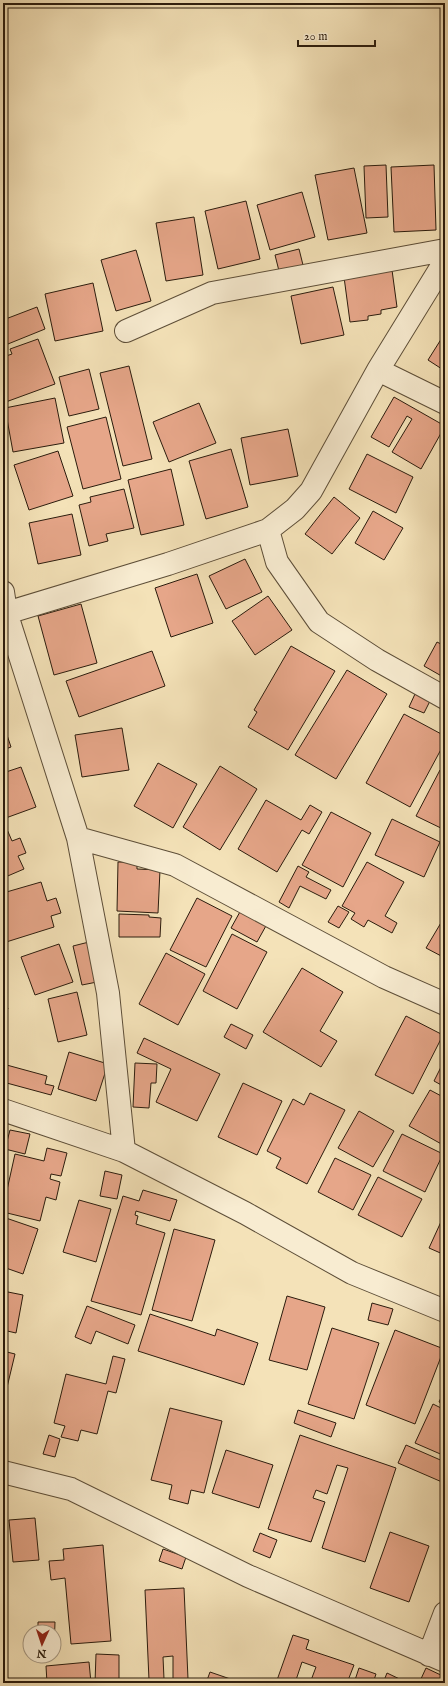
<svg xmlns="http://www.w3.org/2000/svg" width="448" height="1686" font-family="'IM FELL English',serif">
	<style>
		.building { fill: #e6a689; stroke: #2b1c0d }
		.lines { fill: none; stroke-linecap: round; stroke-linejoin: round }
		.minor-casing { stroke: #5d4e38; stroke-width: 24 }
		.minor { stroke: #f8ecd1; stroke-width: 22 }
	</style>
	<rect width="100%" height="100%" fill="#f4e2b8"/>
	<filter id="stains"><feTurbulence type="fractalNoise" baseFrequency=".005" numOctaves="4"/><feColorMatrix values="0 0 0 0 .2 0 0 0 0 .09 0 0 0 0 .02 0 0 0 .5 -.17"/></filter>
	<radialGradient id="worn" r=".72"><stop offset=".6" stop-color="#630" stop-opacity="0"/><stop offset="1" stop-color="#630" stop-opacity=".3"/></radialGradient>
	<path class="building" d="M 386,165 L 388,217 L 366,218 L 364,166 Z
		M 434,165 L 436,230 L 394,232 L 391,167 Z
		M 354,168 L 367,233 L 328,240 L 315,175 Z
		M 302,192 L 315,237 L 270,250 L 257,205 Z
		M 246,201 L 260,259 L 218,269 L 205,211 Z
		M 194,217 L 203,275 L 166,281 L 156,223 Z
		M 299,249 L 303,265 L 279,271 L 275,255 Z
		M 136,250 L 151,301 L 116,311 L 101,260 Z
		M 392,270 L 397,307 L 381,310 L 381,314 L 368,316 L 368,320 L 350,322 L 344,277 Z
		M 93,283 L 103,331 L 55,341 L 45,294 Z
		M 333,287 L 344,335 L 301,344 L 291,296 Z
		M 37,307 L 45,329 L 3,346 L 3,320 Z
		M 445,333 L 445,371 L 428,360 Z
		M 38,339 L 55,384 L 3,403 L 3,357 L 12,354 L 10,349 Z
		M 129,366 L 152,459 L 123,466 L 100,373 Z
		M 89,369 L 99,409 L 69,416 L 59,377 Z
		M 394,397 L 445,426 L 421,469 L 392,452 L 412,419 L 407,416 L 389,447 L 371,437 Z
		M 55,398 L 64,443 L 13,452 L 5,408 Z
		M 199,403 L 216,443 L 169,462 L 153,422 Z
		M 106,417 L 121,479 L 83,489 L 67,427 Z
		M 288,429 L 298,476 L 250,485 L 241,438 Z
		M 231,449 L 248,507 L 206,519 L 189,461 Z
		M 58,451 L 73,496 L 29,510 L 14,465 Z
		M 367,454 L 413,477 L 396,513 L 349,489 Z
		M 171,469 L 184,525 L 141,535 L 128,480 Z
		M 124,489 L 134,528 L 106,534 L 108,541 L 89,546 L 79,505 L 91,502 L 90,497 Z
		M 334,497 L 360,518 L 332,554 L 305,534 Z
		M 373,511 L 403,528 L 384,560 L 355,543 Z
		M 72,514 L 81,555 L 38,564 L 29,523 Z
		M 245,559 L 262,592 L 226,609 L 209,576 Z
		M 197,574 L 213,623 L 171,637 L 155,588 Z
		M 268,596 L 292,630 L 255,655 L 232,621 Z
		M 81,604 L 97,663 L 54,675 L 38,616 Z
		M 445,628 L 445,636 L 441,634 Z
		M 437,642 L 445,646 L 445,678 L 424,666 Z
		M 291,646 L 335,671 L 288,750 L 248,727 L 257,712 L 254,710 Z
		M 152,651 L 165,686 L 79,717 L 66,681 Z
		M 347,670 L 387,694 L 336,779 L 295,755 Z
		M 415,694 L 430,701 L 424,713 L 409,707 Z
		M 404,714 L 445,736 L 445,742 L 410,807 L 366,783 Z
		M 3,723 L 11,747 L 3,750 Z
		M 122,728 L 129,770 L 82,777 L 75,735 Z
		M 158,763 L 197,784 L 173,828 L 134,806 Z
		M 220,766 L 257,789 L 220,850 L 183,827 Z
		M 21,767 L 36,807 L 3,819 L 3,773 Z
		M 440,770 L 445,772 L 445,830 L 416,816 Z
		M 266,800 L 301,820 L 310,805 L 322,812 L 309,834 L 302,830 L 277,872 L 238,849 Z
		M 331,812 L 371,833 L 343,887 L 302,865 Z
		M 392,819 L 440,842 L 424,877 L 375,855 Z
		M 6,827 L 12,841 L 20,838 L 26,853 L 18,856 L 24,869 L 3,878 L 3,828 Z
		M 118,862 L 137,862 L 137,869 L 160,870 L 158,913 L 117,911 Z
		M 367,862 L 404,882 L 385,916 L 397,923 L 392,933 L 368,920 L 364,927 L 351,919 L 355,913 L 342,906 Z
		M 298,866 L 309,872 L 306,877 L 331,890 L 326,899 L 300,886 L 289,908 L 279,902 Z
		M 41,882 L 47,901 L 56,898 L 61,913 L 51,916 L 54,927 L 3,943 L 3,893 Z
		M 197,898 L 232,916 L 206,967 L 170,950 Z
		M 338,906 L 349,912 L 339,928 L 328,922 Z
		M 241,910 L 267,924 L 257,942 L 231,928 Z
		M 119,914 L 149,915 L 149,917 L 161,918 L 160,937 L 119,937 Z
		M 445,916 L 445,958 L 426,948 Z
		M 232,934 L 267,952 L 237,1009 L 203,991 Z
		M 89,942 L 97,982 L 82,985 L 73,946 Z
		M 59,944 L 73,982 L 35,995 L 21,957 Z
		M 166,953 L 205,974 L 178,1025 L 139,1004 Z
		M 302,968 L 343,992 L 320,1031 L 337,1041 L 321,1067 L 263,1032 Z
		M 77,992 L 87,1035 L 58,1042 L 48,999 Z
		M 3,995 L 8,1009 L 3,1011 Z
		M 406,1016 L 443,1035 L 413,1094 L 375,1075 Z
		M 231,1024 L 253,1035 L 246,1049 L 224,1037 Z
		M 144,1038 L 220,1074 L 197,1121 L 156,1102 L 171,1069 L 137,1053 Z
		M 69,1052 L 108,1064 L 96,1101 L 58,1089 Z
		M 445,1059 L 445,1087 L 434,1081 Z
		M 135,1063 L 157,1064 L 156,1083 L 151,1083 L 149,1108 L 133,1107 Z
		M 3,1064 L 47,1076 L 45,1084 L 54,1086 L 51,1095 L 3,1082 Z
		M 243,1083 L 282,1101 L 257,1155 L 218,1137 Z
		M 430,1090 L 445,1098 L 445,1146 L 409,1126 Z
		M 310,1093 L 345,1110 L 307,1184 L 276,1168 L 281,1158 L 267,1151 L 293,1099 L 304,1105 Z
		M 359,1111 L 394,1131 L 373,1167 L 338,1148 Z
		M 10,1130 L 30,1134 L 25,1154 L 5,1149 Z
		M 402,1134 L 443,1154 L 425,1192 L 383,1171 Z
		M 47,1148 L 67,1153 L 61,1176 L 51,1174 L 50,1179 L 60,1182 L 56,1200 L 46,1197 L 40,1221 L 3,1212 L 3,1189 L 7,1190 L 15,1154 L 44,1161 Z
		M 335,1158 L 371,1175 L 353,1210 L 318,1192 Z
		M 105,1171 L 122,1175 L 117,1199 L 100,1196 Z
		M 378,1177 L 422,1199 L 402,1237 L 358,1215 Z
		M 143,1190 L 177,1200 L 170,1221 L 136,1211 L 135,1215 L 138,1216 L 136,1224 L 165,1233 L 141,1315 L 91,1301 L 123,1196 L 139,1201 Z
		M 79,1200 L 111,1209 L 96,1262 L 63,1252 Z
		M 445,1213 L 445,1255 L 429,1248 Z
		M 3,1217 L 38,1229 L 23,1274 L 3,1267 Z
		M 174,1229 L 215,1240 L 192,1321 L 152,1310 Z
		M 3,1291 L 23,1295 L 16,1333 L 3,1330 Z
		M 287,1296 L 325,1307 L 307,1370 L 269,1360 Z
		M 372,1303 L 393,1309 L 388,1325 L 368,1320 Z
		M 87,1306 L 135,1325 L 128,1344 L 96,1331 L 91,1344 L 75,1337 Z
		M 150,1314 L 215,1336 L 217,1329 L 258,1343 L 244,1385 L 138,1351 Z
		M 332,1328 L 379,1343 L 354,1419 L 308,1404 Z
		M 395,1330 L 444,1349 L 415,1424 L 366,1405 Z
		M 3,1351 L 15,1354 L 3,1404 Z
		M 113,1356 L 125,1359 L 116,1393 L 108,1391 L 97,1434 L 81,1430 L 78,1441 L 61,1437 L 65,1426 L 54,1423 L 66,1374 L 106,1384 Z
		M 445,1389 L 445,1405 L 439,1402 Z
		M 433,1404 L 445,1410 L 445,1456 L 415,1443 Z
		M 170,1408 L 222,1421 L 204,1493 L 191,1490 L 188,1504 L 169,1499 L 172,1485 L 151,1480 Z
		M 298,1410 L 336,1423 L 331,1437 L 294,1423 Z
		M 49,1435 L 60,1439 L 55,1457 L 43,1454 Z
		M 300,1435 L 396,1468 L 365,1562 L 322,1548 L 348,1468 L 337,1465 L 327,1494 L 316,1490 L 313,1498 L 325,1502 L 311,1542 L 268,1529 Z
		M 406,1445 L 445,1462 L 445,1477 L 442,1482 L 398,1463 Z
		M 226,1450 L 273,1465 L 259,1508 L 212,1493 Z
		M 35,1518 L 39,1560 L 13,1562 L 9,1520 Z
		M 390,1532 L 429,1546 L 409,1602 L 370,1588 Z
		M 260,1533 L 277,1540 L 270,1558 L 253,1551 Z
		M 103,1545 L 111,1641 L 71,1644 L 65,1578 L 51,1580 L 49,1561 L 64,1560 L 63,1549 Z
		M 163,1549 L 186,1557 L 182,1569 L 159,1561 Z
		M 184,1588 L 188,1679 L 173,1679 L 173,1656 L 163,1657 L 164,1679 L 149,1680 L 145,1590 Z
		M 38,1622 L 55,1622 L 54,1652 L 54,1632 L 38,1632 Z
		M 293,1635 L 309,1640 L 306,1649 L 354,1665 L 347,1683 L 310,1683 L 316,1667 L 302,1662 L 295,1683 L 276,1683 Z
		M 96,1654 L 119,1655 L 119,1683 L 95,1683 Z
		M 89,1662 L 91,1683 L 47,1683 L 46,1666 Z
		M 359,1668 L 376,1674 L 373,1683 L 354,1683 Z
		M 426,1668 L 445,1677 L 445,1683 L 424,1683 L 420,1681 Z
		M 210,1672 L 242,1683 L 206,1683 Z
		M 387,1673 L 408,1683 L 383,1683 Z"/>
	<g class="lines">
		<defs>
			<path id="minor" d="M 126,331 L 212,293 L 445,250
				M 378,370 L 445,403
				M 268,530 L 277,562 L 319,622 L 377,660 L 445,698
				M 3,592 L 6,612 L 78,838 L 108,993 L 124,1151
				M 3,614 L 168,564 L 268,530 L 295,509 L 311,491 L 378,370 L 445,261
				M 78,838 L 175,865 L 384,977 L 445,1004
				M 3,1110 L 124,1151 L 245,1213 L 352,1273 L 445,1311
				M 3,1472 L 71,1489 L 248,1576 L 445,1661
				M 429,1655 L 445,1613"/>
		</defs>
		<use href="#minor" class="minor-casing"/>
		<use href="#minor" class="minor"/>
	</g>
	<rect width="448" height="1686" fill="none" stroke="#f4e2b8" stroke-width="16"/>
	<rect x="4" y="4" width="440" height="1678" fill="none" stroke="#2b1c0d" stroke-width="2"/>
	<rect x="8" y="8" width="432" height="1670" fill="none" stroke="#2b1c0d"/>
	<g transform="translate(42 1644) rotate(183)"><circle r="19" fill="#f8ecd1" stroke="#a69983"/>
	<path d="M0-3L7 15L0 10L-7 15Z" fill="#8f2418"/>
	<text y="-6" font-size="11" font-weight="bold" text-anchor="middle" fill="#2b1c0d">N</text>
	</g>
	<path d="M298 40v6h77v-6" fill="none" stroke="#2b1c0d" stroke-width="2"/>
	<text x="304" y="40" font-size="12" fill="#2b1c0d" stroke="#f8ecd1" stroke-width="3" paint-order="stroke">20 m</text>
	<rect width="100%" height="100%" filter="url(#stains)"/>
	<rect width="100%" height="100%" fill="url(#worn)"/>
</svg>
